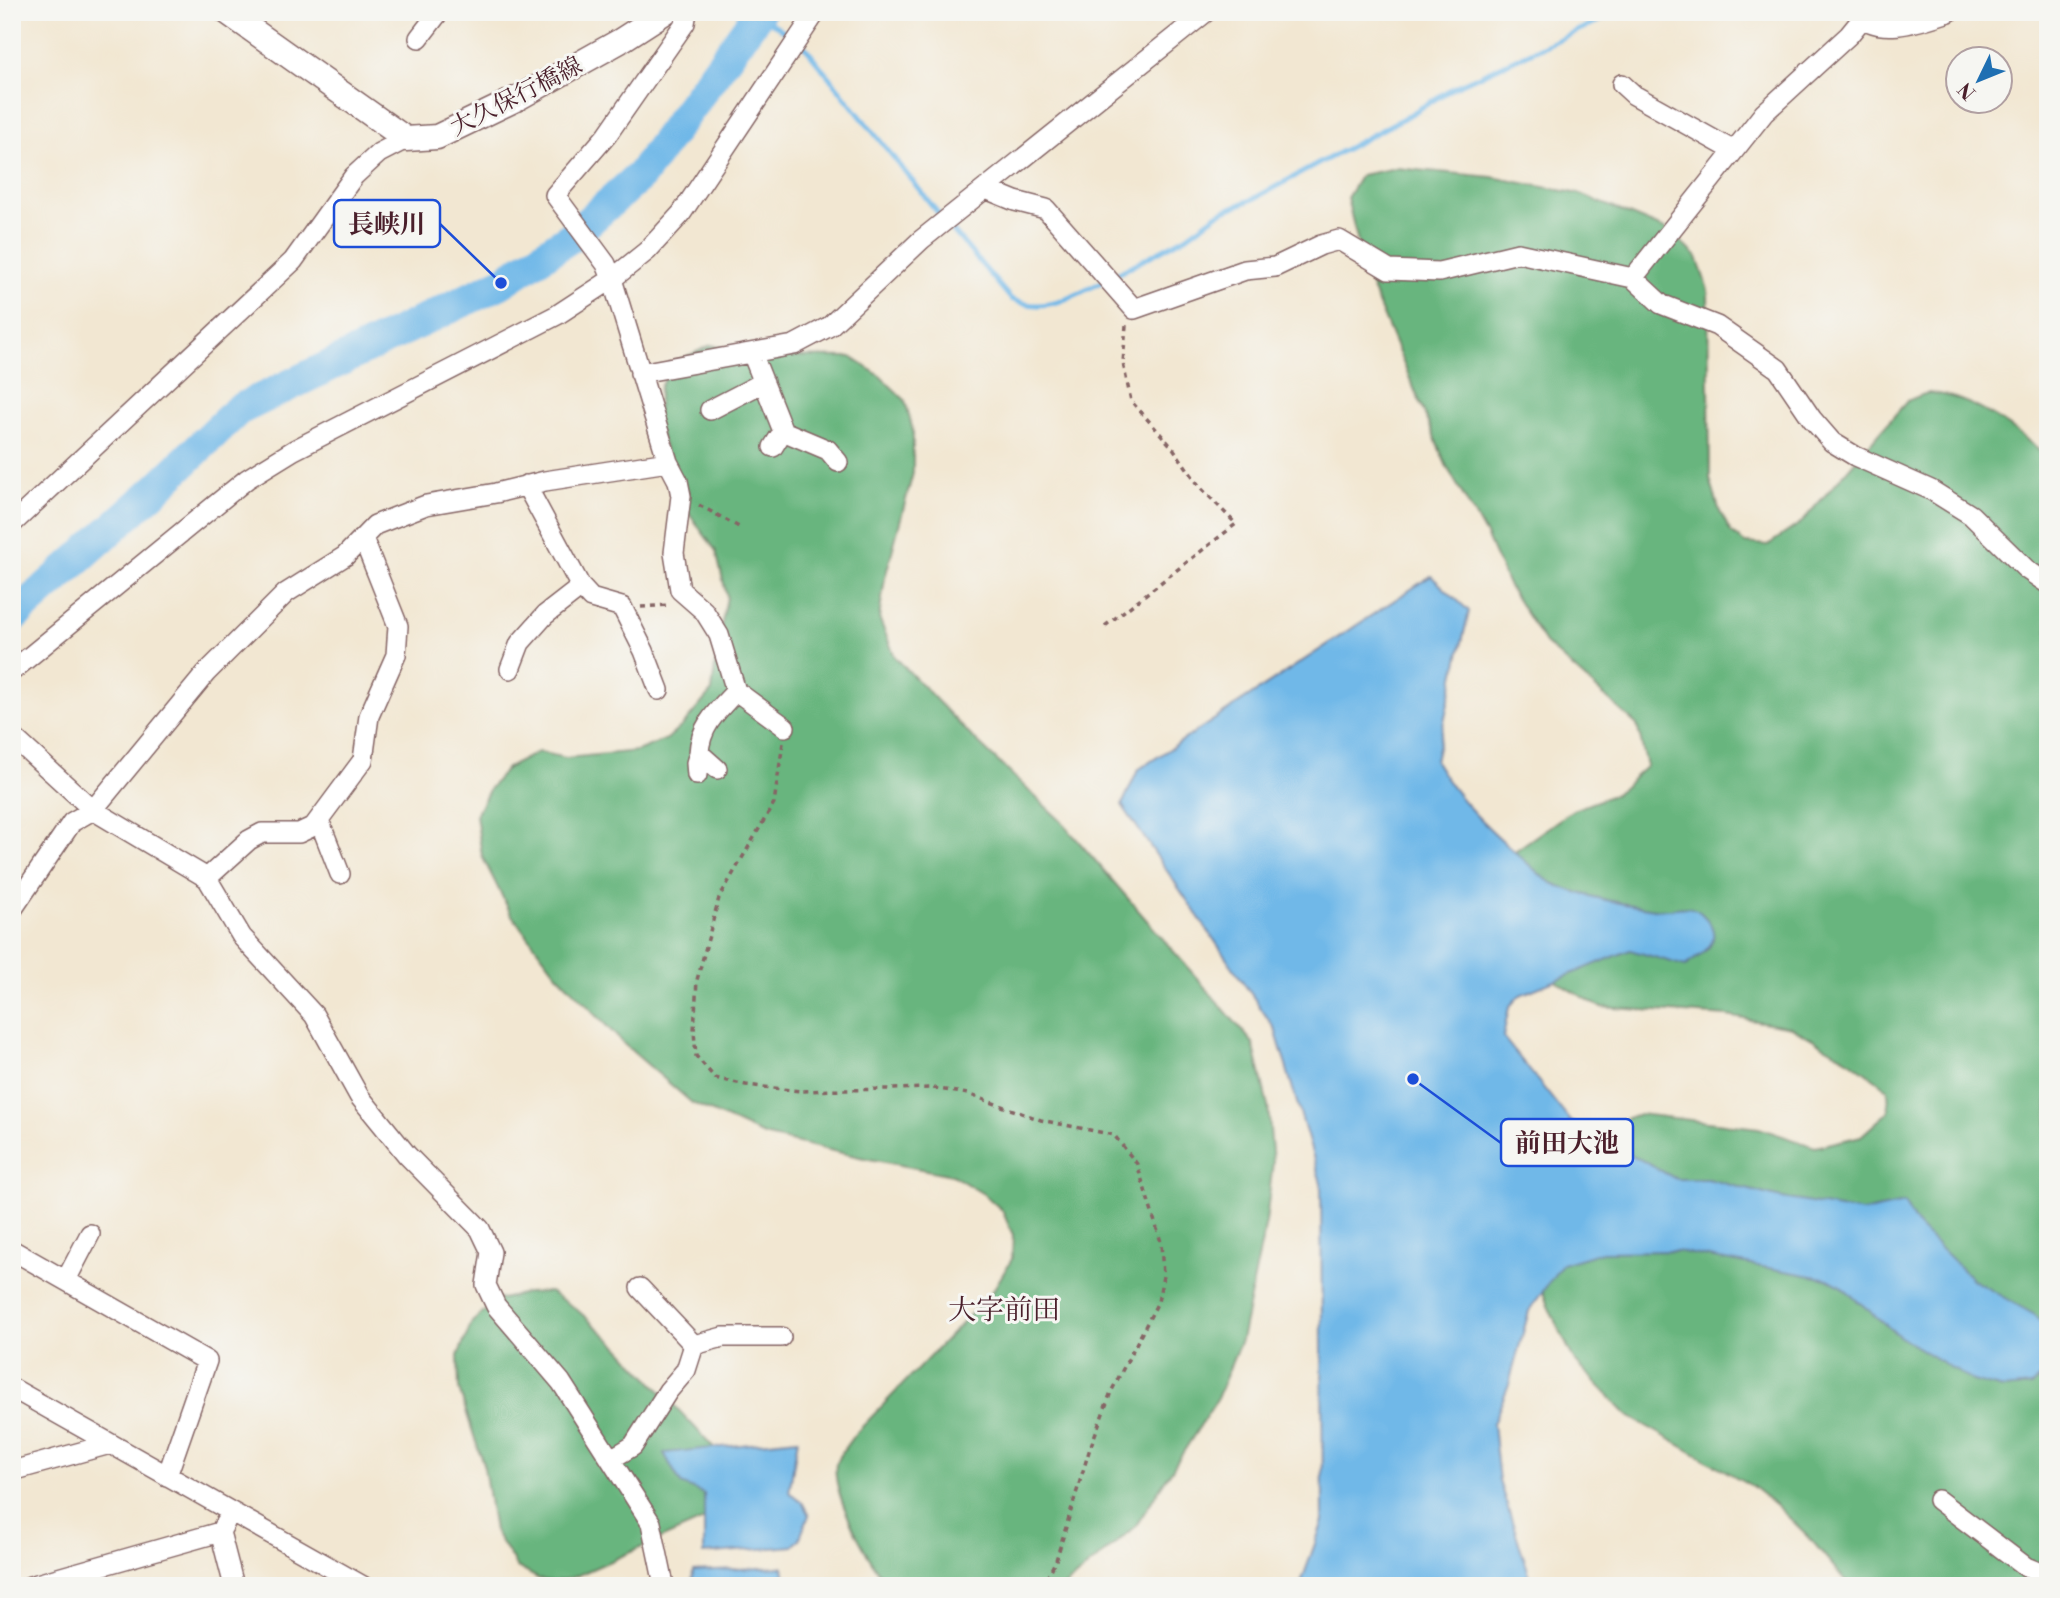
<svg xmlns="http://www.w3.org/2000/svg" width="2060" height="1598" font-family="'Libre Bodoni','Noto Serif JP',serif">
	<style>
		.forest { fill: #68b57e; stroke: #596a54; stroke-width: 2 }
		.water { fill: #70b8e8; stroke: #5d6c8a; stroke-width: 2 }
		.lines { fill: none; stroke-linecap: round; stroke-linejoin: round }
		.stream { stroke: #70b8e8; stroke-width: 5 }
		.river { stroke: #70b8e8; stroke-width: 32 }
		.minor-casing { stroke: #856565; stroke-width: 22 }
		.major-casing { stroke: #856565; stroke-width: 27 }
		.path { stroke: #856565; stroke-width: 3.5; stroke-dasharray: 5 5; stroke-linecap: butt }
		.minor { stroke: #fff; stroke-width: 19 }
		.major { stroke: #fff; stroke-width: 24 }
		.labels { text-anchor: middle; stroke-width: 6; stroke-linejoin: round; paint-order: stroke }
		.street-label { font-size: 24px; fill: #4a1f2b; stroke: #f6f6f2 }
		.quarter-label { font-size: 28px; fill: #4a1f2b; stroke: #f6f6f2 }
		.leader { fill: none; stroke: #1d4ed8; stroke-width: 2.5 }
		.callout-dot { fill: #1d4ed8; stroke: #f6f6f2; stroke-width: 2.5 }
		.callout { fill: #f6f6f2; stroke: #1d4ed8; stroke-width: 2.5 }
		.callout-label { font-size: 26px; text-anchor: middle; font-weight: bold; fill: #4a1f2b }
	</style>
	<rect width="100%" height="100%" fill="#f6f6f2"/>
	<filter id="ink" filterUnits="userSpaceOnUse"><feTurbulence type="fractalNoise" baseFrequency=".0143" numOctaves="2"/><feDisplacementMap in="SourceGraphic" scale="14" xChannelSelector="R" yChannelSelector="G"/><feConvolveMatrix kernelMatrix="1 2 1 2 8 2 1 2 1" color-interpolation-filters="sRGB"/></filter>
	<filter id="wash" filterUnits="userSpaceOnUse"><feTurbulence type="fractalNoise" baseFrequency=".00686" numOctaves="4" result="noise"/><feDisplacementMap in="SourceGraphic" scale="28" xChannelSelector="R" yChannelSelector="G"/><feGaussianBlur stdDeviation="1.57" result="paint"/><feColorMatrix in="noise" values="0 0 0 0 0 0 0 0 0 0 0 0 0 0 0 0 0 1.4 0 .05"/><feComposite in="paint" operator="in"/></filter>
	<g filter="url(#wash)">
		<rect width="100%" height="100%" fill="#f2e7d2"/>
		<path class="forest" d="M 1396,168 L 1492,177 L 1580,194 L 1670,231 L 1697,257 L 1708,290 L 1710,479 L 1720,512 L 1731,532 L 1745,543 L 1768,545 L 1802,522 L 1907,401 C 1915,398 1925,392 1932,393 C 1971,397 2022,431 2048,460 L 2048,1586 L 1850,1586 L 1808,1536 L 1777,1506 L 1752,1486 L 1627,1415 L 1574,1360 L 1548,1306 L 1522,1234 L 1555,1178 L 1590,1131 L 1639,1114 L 1759,1128 L 1815,1147 L 1861,1136 L 1889,1111 L 1888,1089 L 1851,1061 L 1791,1027 L 1727,1016 L 1600,1007 L 1528,965 L 1512,853 L 1573,810 L 1616,794 L 1647,766 L 1637,725 L 1545,643 L 1508,585 L 1487,537 L 1447,467 L 1365,272 L 1347,198 L 1361,175 Z
			M 711,345 L 758,356 L 851,357 L 880,376 L 905,400 L 913,431 L 913,473 L 885,578 L 879,618 L 895,657 L 970,735 L 1061,821 L 1253,1043 L 1268,1106 L 1273,1162 L 1266,1222 L 1241,1340 L 1216,1401 L 1135,1527 L 1065,1586 L 887,1586 C 869,1559 831,1496 836,1464 C 838,1455 849,1443 854,1435 L 992,1292 L 1012,1259 L 1013,1235 L 1002,1210 L 985,1195 L 952,1175 L 864,1158 L 763,1135 L 692,1103 L 625,1045 L 556,973 L 511,914 L 482,856 L 476,815 L 490,788 L 507,768 L 538,752 L 566,758 L 637,751 L 667,739 L 684,724 L 712,691 L 717,649 L 727,597 L 716,551 L 682,504 L 656,421 L 660,387 L 673,363 Z
			M 550,1292 L 575,1308 L 617,1345 L 721,1455 L 729,1509 L 574,1577 L 553,1582 L 539,1579 L 517,1567 L 494,1531 L 484,1467 L 459,1389 L 458,1356 L 472,1322 L 498,1300 L 526,1293 Z"/>
		<path class="water" d="M 1431,576 L 1469,611 L 1435,761 C 1458,801 1489,829 1523,859 C 1532,867 1542,878 1552,883 C 1583,897 1622,904 1655,909 C 1671,912 1687,901 1701,913 C 1728,938 1706,952 1685,966 L 1630,950 L 1520,995 L 1509,1007 L 1503,1037 L 1570,1121 L 1676,1179 L 1708,1179 L 1777,1197 L 1862,1212 L 1904,1203 L 1918,1227 L 1973,1280 L 2035,1315 L 2048,1327 L 2048,1358 L 2041,1376 L 2032,1386 L 2003,1389 L 1973,1381 L 1899,1336 L 1839,1285 L 1828,1279 L 1676,1251 L 1602,1252 L 1562,1264 L 1529,1311 L 1509,1384 L 1493,1424 L 1499,1481 L 1533,1586 L 1300,1586 L 1323,1521 L 1321,1183 L 1275,1029 L 1122,805 L 1138,770 Z
			M 798,1439 L 789,1492 L 802,1502 L 809,1515 L 799,1540 L 793,1546 L 704,1554 L 704,1494 L 681,1484 L 664,1453 Z
			M 783,1567 L 786,1586 L 692,1586 L 693,1571 Z"/>
		<g class="lines">
			<path class="stream" d="M 758,14 L 793,37
				M 801,42 L 942,218
				M 948,225 L 1011,299 C 1046,315 1073,296 1104,281
				M 1113,276 L 1186,237 L 1219,213 L 1253,199 L 1411,114 L 1453,88 L 1618,12"/>
			<path class="river" d="M 12,618 L 155,490 L 238,410 L 501,283 L 571,237 L 641,175 L 759,12"/>
		</g>
	</g>
	<g filter="url(#ink)">
		<g class="lines">
			<defs>
				<path id="minor" d="M 687,12 L 685,23 L 607,135 L 555,195 L 606,264 L 612,279 L 668,462 L 678,481 L 681,496 L 674,553 L 680,590 L 704,611 L 719,635 L 736,691 L 785,727
					M 1857,12 C 1877,38 1924,20 1949,12
					M 419,38 L 439,12
					M 1622,84 L 1634,95 L 1734,151
					M 986,189 L 1015,201 L 1046,209 L 1134,309 L 1245,270 L 1275,267 L 1321,245 L 1339,240 L 1389,270 L 1439,272 L 1518,253 L 1633,278 L 1661,304 L 1717,326 L 1778,369 L 1812,419 L 1832,442 L 1855,456 L 1931,490 L 1971,515 L 2026,569 L 2048,584
					M 1633,278 L 1764,113 L 1849,35 L 1862,19
					M 752,353 L 783,431 L 773,447
					M 640,373 L 794,345 L 830,326 L 921,240 L 1206,12
					M 710,410 L 764,382
					M 783,431 L 828,450 L 838,462
					M 12,524 L 293,261 L 354,176 L 379,153 L 406,139
					M 581,587 L 591,598 L 622,607 L 644,651 L 659,690
					M 510,669 L 520,643 L 545,615 L 581,587 L 526,485
					M 12,671 L 247,479 L 294,450 L 557,315 L 612,279 L 647,251 L 681,214 L 816,12
					M 12,736 L 93,810 L 207,878 L 242,937 L 314,1015 L 359,1096 L 407,1155 L 480,1229 L 491,1252 L 486,1285 L 496,1306 L 561,1382 L 651,1523 L 663,1580 L 662,1586
					M 717,769 L 699,753 C 700,726 718,710 736,691
					M 697,775 L 696,763 L 699,753
					M 319,820 L 340,874
					M 207,878 L 249,840 L 262,833 L 299,833 L 314,826 L 363,760 L 369,716 L 396,655 L 398,626 L 363,538
					M 12,910 L 72,822 L 93,810 L 206,673 L 286,593 L 345,556 L 375,525 L 426,505 L 496,493 L 545,481 L 668,462
					M 12,1250 L 207,1361 L 167,1476
					M 66,1280 L 90,1234
					M 694,1345 L 723,1337 L 781,1337
					M 12,1388 L 363,1586
					M 611,1459 L 633,1446 L 668,1391 L 686,1370 L 694,1345 L 640,1288
					M 12,1471 L 110,1444
					M 1938,1500 L 2026,1567 L 2048,1576
					M 225,1523 L 220,1532 L 234,1586
					M 30,1586 L 220,1532"/>
				<path id="major" d="M 227,12 L 406,139 L 437,137 L 518,98 L 620,41 L 665,12"/>
			</defs>
			<use href="#minor" class="minor-casing"/>
			<use href="#major" class="major-casing"/>
			<path class="path" d="M 699,505 L 739,527
				M 641,607 L 668,605
				M 1105,626 L 1236,524 L 1200,487 L 1173,448 L 1131,401 L 1123,363 L 1126,325
				M 783,743 L 774,803 L 719,898 L 697,980 L 694,1031 L 696,1056 L 715,1078 L 746,1085 L 800,1091 L 933,1088 L 968,1094 L 1041,1120 L 1114,1135 L 1137,1164 L 1161,1242 L 1163,1276 L 1158,1302 L 1111,1392 L 1090,1448 L 1056,1560 L 1043,1586"/>
			<use href="#minor" class="minor"/>
			<use href="#major" class="major"/>
		</g>
	</g>
	<g class="labels">
		<g class="street-label">
			<text transform="translate(516 96) rotate(-27)" y="8">大久保行橋線</text>
		</g>
		<g class="quarter-label">
			<text x="1004" y="1319">大字前田</text>
		</g>
	</g>
	<path class="leader" d="M501 283L440 224M1413 1079L1501 1143"/>
	<g class="callout-dot">
		<circle cx="501" cy="283" r="7"/>
		<circle cx="1413" cy="1079" r="7"/>
	</g>
	<g class="callout">
		<rect x="334" y="200" width="106" height="47" rx="7"/>
		<rect x="1501" y="1119" width="132" height="47" rx="7"/>
	</g>
	<g class="callout-label">
		<text x="387" y="233">長峡川</text>
		<text x="1567" y="1152">前田大池</text>
	</g>
	<rect width="2060" height="1598" fill="none" stroke="#f6f6f2" stroke-width="42"/>
	<g transform="translate(1979 80) rotate(227)"><circle r="33" fill="#f6f6f2" stroke="#b1a0a2" stroke-width="2"/>
	<path d="M0-5L12 26L0 18L-12 26Z" fill="#1f6fb2"/>
	<text y="-10" font-size="19" font-weight="bold" text-anchor="middle" fill="#4a1f2b">N</text>
	</g>
</svg>
